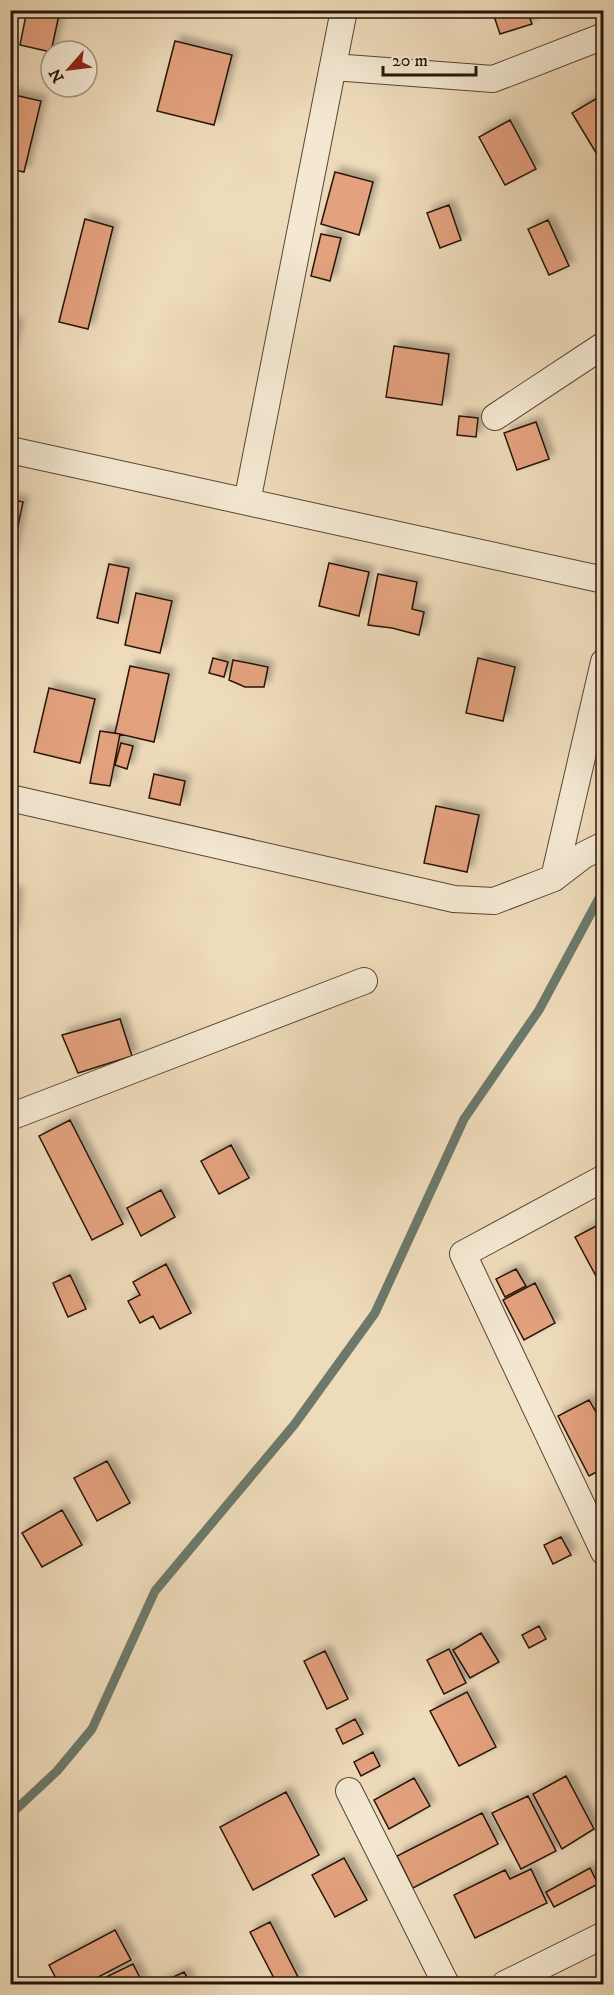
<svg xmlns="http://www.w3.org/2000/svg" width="614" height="1995" font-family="'IM FELL DW Pica',serif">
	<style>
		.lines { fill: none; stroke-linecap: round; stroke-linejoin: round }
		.stream { stroke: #6c796a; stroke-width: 9 }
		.building { fill: #e3a17e; stroke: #261508; stroke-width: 1.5; filter: url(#shadow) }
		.minor-casing { stroke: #584634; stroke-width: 28 }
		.minor { stroke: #f4e8d2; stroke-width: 26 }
	</style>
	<defs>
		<filter id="shadow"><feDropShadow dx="5.5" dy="-5.5" stdDeviation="3" flood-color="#0004"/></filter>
	</defs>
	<rect width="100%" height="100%" fill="#eedbba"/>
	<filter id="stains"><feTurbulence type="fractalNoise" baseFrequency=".00333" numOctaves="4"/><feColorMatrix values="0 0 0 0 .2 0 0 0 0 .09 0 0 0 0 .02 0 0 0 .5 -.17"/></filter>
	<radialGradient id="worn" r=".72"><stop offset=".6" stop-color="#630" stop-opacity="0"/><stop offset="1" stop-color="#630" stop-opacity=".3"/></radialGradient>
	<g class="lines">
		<path class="stream" d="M 10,1815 L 57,1771 L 92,1729 L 155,1591 L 294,1425 L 375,1313 L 464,1119 L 539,1010 L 604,889"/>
	</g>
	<path class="building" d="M 27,10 L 60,10 L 51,52 L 20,45 Z
		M 508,10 L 527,10 L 532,24 L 500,34 L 494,16 Z
		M 175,41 L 232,55 L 214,125 L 157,111 Z
		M 10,94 L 41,101 L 24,172 L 10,169 Z
		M 604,94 L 604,166 L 572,113 Z
		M 510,120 L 536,169 L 505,185 L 479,137 Z
		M 335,172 L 373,182 L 359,235 L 321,224 Z
		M 449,205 L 461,240 L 440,248 L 427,213 Z
		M 85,219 L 113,227 L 88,329 L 59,322 Z
		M 548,220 L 569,266 L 549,275 L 528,229 Z
		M 321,234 L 341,238 L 330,281 L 311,276 Z
		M 10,323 L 17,325 L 10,355 Z
		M 394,346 L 449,354 L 442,405 L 386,397 Z
		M 459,416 L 478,418 L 476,437 L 457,435 Z
		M 536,422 L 549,459 L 517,470 L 504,433 Z
		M 10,499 L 23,502 L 11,559 L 10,559 Z
		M 329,563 L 369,572 L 359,616 L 319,606 Z
		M 109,564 L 129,568 L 118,623 L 97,618 Z
		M 378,574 L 417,582 L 412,609 L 424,612 L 419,635 L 392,628 L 368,625 Z
		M 136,593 L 172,601 L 160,653 L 125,645 Z
		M 213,658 L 228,662 L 224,677 L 209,673 Z
		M 478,658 L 515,667 L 503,721 L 466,713 Z
		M 233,660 L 268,667 L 264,687 L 245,687 L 229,680 Z
		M 130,666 L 169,674 L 154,742 L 115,733 Z
		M 49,688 L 95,699 L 80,763 L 34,752 Z
		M 100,731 L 120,734 L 110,786 L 90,783 Z
		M 121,743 L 133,746 L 127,769 L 115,765 Z
		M 154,774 L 185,781 L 180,805 L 149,798 Z
		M 436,806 L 479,815 L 467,872 L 424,863 Z
		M 10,892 L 17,893 L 13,932 L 10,931 Z
		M 120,1019 L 132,1056 L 78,1073 L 62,1035 Z
		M 70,1120 L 123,1224 L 92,1240 L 39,1136 Z
		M 231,1145 L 249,1178 L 219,1194 L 201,1161 Z
		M 161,1190 L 175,1217 L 141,1236 L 127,1208 Z
		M 604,1222 L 604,1291 L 575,1237 Z
		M 166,1264 L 191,1313 L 160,1329 L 153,1316 L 140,1323 L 128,1301 L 140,1295 L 133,1282 Z
		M 516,1269 L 526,1286 L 505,1297 L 496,1279 Z
		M 70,1275 L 86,1309 L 68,1317 L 53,1283 Z
		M 535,1283 L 555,1323 L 524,1340 L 503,1300 Z
		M 589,1400 L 604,1426 L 604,1468 L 589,1476 L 558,1416 Z
		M 107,1461 L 130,1503 L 97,1521 L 74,1478 Z
		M 62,1510 L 82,1545 L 42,1567 L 22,1533 Z
		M 561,1537 L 571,1555 L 553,1564 L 544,1545 Z
		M 539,1626 L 546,1639 L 529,1648 L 522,1635 Z
		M 481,1633 L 499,1662 L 470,1678 L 453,1650 Z
		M 449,1649 L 466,1683 L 444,1694 L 427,1660 Z
		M 325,1651 L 348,1699 L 327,1709 L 304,1661 Z
		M 467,1692 L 496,1747 L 459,1766 L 430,1711 Z
		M 355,1719 L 363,1734 L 343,1744 L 336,1729 Z
		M 373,1752 L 380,1766 L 361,1776 L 354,1762 Z
		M 566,1776 L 594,1829 L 562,1849 L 533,1794 Z
		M 414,1778 L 430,1806 L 389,1829 L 374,1800 Z
		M 286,1792 L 319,1855 L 253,1890 L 220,1827 Z
		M 528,1796 L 556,1851 L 521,1869 L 492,1813 Z
		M 482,1813 L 498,1844 L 413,1888 L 397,1856 Z
		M 344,1858 L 367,1900 L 335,1917 L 312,1875 Z
		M 590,1868 L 598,1884 L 554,1907 L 546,1892 Z
		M 531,1869 L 547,1903 L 475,1938 L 454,1895 L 505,1870 L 510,1879 Z
		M 270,1922 L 299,1979 L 288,1984 L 277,1984 L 250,1932 Z
		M 115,1930 L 131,1960 L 85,1984 L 59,1984 L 49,1965 Z
		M 133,1964 L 143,1984 L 105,1984 L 102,1979 Z
		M 184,1972 L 191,1984 L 159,1984 Z"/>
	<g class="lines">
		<defs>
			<path id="minor" d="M 333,67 L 493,79 L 604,36
				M 495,417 L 604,345
				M 10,450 L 604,580
				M 247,502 L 344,10
				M 10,798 L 454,899 L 494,901 L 554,878 L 584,855 L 604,845
				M 554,878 L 604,662
				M 10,1117 L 364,981
				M 604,1178 L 463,1254 L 604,1552
				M 349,1791 L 446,1984
				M 505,1984 L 604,1935"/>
		</defs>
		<use href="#minor" class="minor-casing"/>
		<use href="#minor" class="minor"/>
	</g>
	<rect width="614" height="1995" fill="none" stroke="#eedbba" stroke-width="36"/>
	<rect x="12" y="12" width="590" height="1971" fill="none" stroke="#261508" stroke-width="3"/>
	<rect x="18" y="18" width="578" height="1959" fill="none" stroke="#261508" stroke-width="1.5"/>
	<g transform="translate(69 69) rotate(242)"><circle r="28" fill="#f4e8d2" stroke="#a29481" stroke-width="1.5"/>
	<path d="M0-4.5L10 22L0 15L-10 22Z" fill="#8f2418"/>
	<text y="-9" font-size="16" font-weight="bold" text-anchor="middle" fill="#261508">N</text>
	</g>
	<path d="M383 66v9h93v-9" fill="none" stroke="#261508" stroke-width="3"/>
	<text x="392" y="66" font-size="18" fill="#261508" stroke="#f4e8d2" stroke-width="4.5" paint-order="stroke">20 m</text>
	<rect width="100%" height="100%" filter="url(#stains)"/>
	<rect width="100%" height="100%" fill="url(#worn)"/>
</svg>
